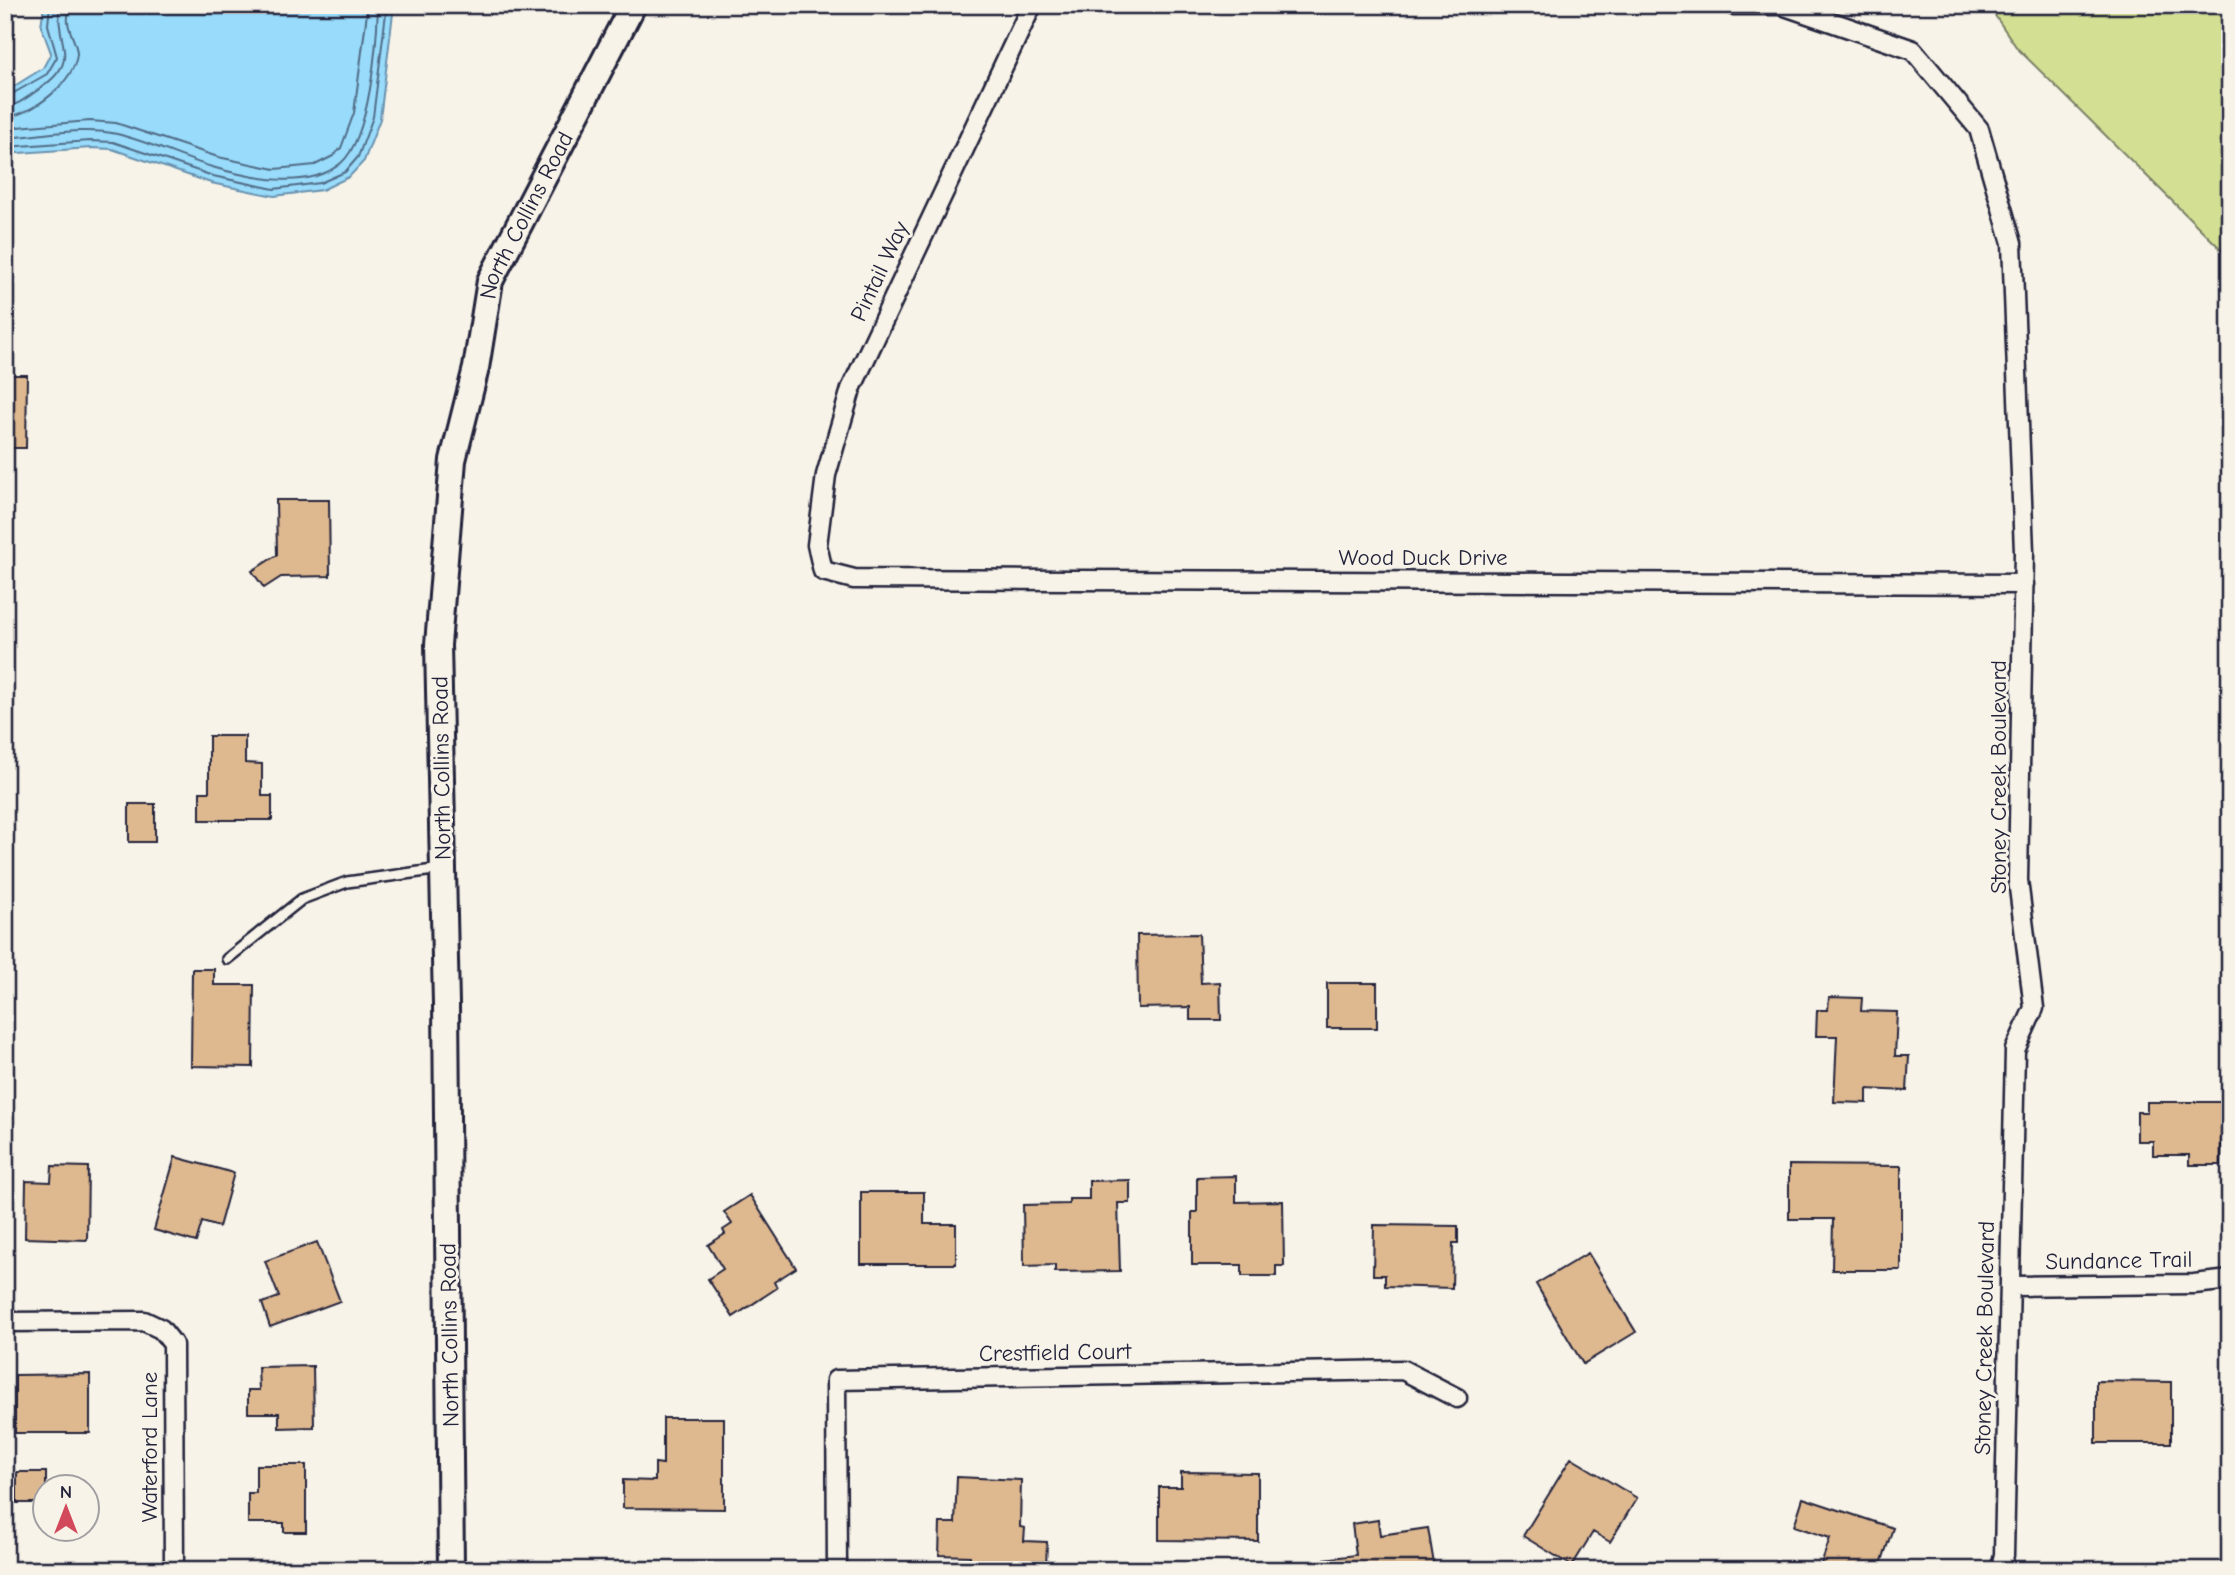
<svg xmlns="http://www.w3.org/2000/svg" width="2235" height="1575" font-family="'Comic Neue',sans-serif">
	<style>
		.green { fill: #d3e093; stroke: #7a8167; stroke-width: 2 }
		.water { fill: #98dbfa; stroke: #6991ae; stroke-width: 2 }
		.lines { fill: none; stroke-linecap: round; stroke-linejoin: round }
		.shore { stroke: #516c87; stroke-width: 2 }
		.building { fill: #deb88f; stroke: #22223b; stroke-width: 2 }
		.lane-casing { stroke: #22223b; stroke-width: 14 }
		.street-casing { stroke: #22223b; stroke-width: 23 }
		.secondary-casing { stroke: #22223b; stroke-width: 30 }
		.lane { stroke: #f7f3e8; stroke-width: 9 }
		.street { stroke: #f7f3e8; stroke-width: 18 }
		.secondary { stroke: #f7f3e8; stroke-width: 24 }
		.labels { text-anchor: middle; stroke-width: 6; stroke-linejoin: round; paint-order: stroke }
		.street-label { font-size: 23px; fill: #22223b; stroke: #f7f3e8 }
	</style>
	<rect width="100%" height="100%" fill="#f7f3e8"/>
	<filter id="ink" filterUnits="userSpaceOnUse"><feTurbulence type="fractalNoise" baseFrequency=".0143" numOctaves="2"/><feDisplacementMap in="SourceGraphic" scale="14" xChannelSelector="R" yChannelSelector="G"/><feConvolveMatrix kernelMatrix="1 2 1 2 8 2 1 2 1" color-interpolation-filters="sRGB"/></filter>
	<g filter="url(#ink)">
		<path class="green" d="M 1988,5 L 2230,5 L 2230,258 L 2017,48 Z"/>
		<path class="water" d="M 44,5 L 394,5 L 380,119 L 364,161 L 349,177 L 322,190 L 274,196 L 211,183 L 112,149 L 91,148 L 5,154 L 5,92 L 43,68 L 51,53 L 41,26 Z"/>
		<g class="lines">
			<path class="shore" d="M 5,98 L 47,74 L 57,57 L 48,25 L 50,5
				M 5,107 C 17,106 26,98 35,92 C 84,60 56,49 59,5
				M 5,117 C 31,116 75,82 77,54 C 77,43 69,33 68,22 C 67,17 69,11 70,5
				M 5,128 L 90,121 L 116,123 L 218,157 L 275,169 L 315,165 L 333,156 L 341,148 L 354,113 L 368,5
				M 5,138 C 40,136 82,126 117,134 C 149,142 180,157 212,167 C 250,178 308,191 341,163 C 370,138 377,43 378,5
				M 5,147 L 90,141 L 113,142 L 213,176 L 274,189 L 320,183 L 345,172 L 358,157 L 373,117 L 387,5"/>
		</g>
		<path class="building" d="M 5,375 L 27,375 L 26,448 L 5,448 Z
			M 276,500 L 329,500 L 330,576 L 281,577 L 264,588 L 252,571 L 277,555 Z
			M 209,736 L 245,736 L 245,763 L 262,764 L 262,796 L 272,796 L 272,820 L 200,820 L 200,792 L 209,792 Z
			M 129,804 L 155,804 L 155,842 L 129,842 Z
			M 1199,934 L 1201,983 L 1220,982 L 1221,1020 L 1190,1020 L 1190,1007 L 1138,1008 L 1137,935 Z
			M 192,969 L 214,969 L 214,985 L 254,985 L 253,1067 L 191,1066 Z
			M 1327,983 L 1377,983 L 1377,1028 L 1327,1028 Z
			M 1829,997 L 1862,998 L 1861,1011 L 1897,1012 L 1895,1056 L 1909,1056 L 1907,1091 L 1867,1089 L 1867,1103 L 1834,1102 L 1837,1036 L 1816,1036 L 1817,1010 L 1828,1010 Z
			M 2147,1102 L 2222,1102 L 2221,1165 L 2189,1165 L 2189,1155 L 2153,1155 L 2153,1141 L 2137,1141 L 2137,1112 L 2147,1112 Z
			M 175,1157 L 234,1173 L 219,1227 L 202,1222 L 196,1242 L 154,1230 Z
			M 1789,1165 L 1901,1166 L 1901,1270 L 1832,1270 L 1833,1219 L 1789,1219 Z
			M 52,1166 L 88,1167 L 87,1240 L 25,1238 L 26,1181 L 51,1182 Z
			M 1236,1176 L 1236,1202 L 1283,1201 L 1284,1266 L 1276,1266 L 1276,1276 L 1242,1276 L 1242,1265 L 1192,1265 L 1192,1212 L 1197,1212 L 1197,1177 Z
			M 1130,1180 L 1130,1203 L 1118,1203 L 1120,1271 L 1055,1272 L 1055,1265 L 1024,1266 L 1023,1205 L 1069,1204 L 1069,1199 L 1089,1199 L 1089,1181 Z
			M 861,1192 L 924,1192 L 924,1224 L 956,1224 L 956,1264 L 861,1264 Z
			M 750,1195 L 796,1268 L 774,1282 L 777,1288 L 733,1317 L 708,1279 L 723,1269 L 708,1245 L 725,1234 L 723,1230 L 732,1224 L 724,1212 Z
			M 1374,1225 L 1458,1226 L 1458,1243 L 1453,1243 L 1452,1288 L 1385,1286 L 1385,1275 L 1373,1275 Z
			M 317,1242 L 340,1301 L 270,1327 L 262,1303 L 279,1297 L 265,1261 Z
			M 1588,1253 L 1636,1332 L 1583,1364 L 1536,1284 Z
			M 313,1366 L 314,1427 L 279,1428 L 279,1413 L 248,1413 L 248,1390 L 259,1390 L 258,1367 Z
			M 90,1374 L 90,1433 L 15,1433 L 15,1375 Z
			M 2096,1381 L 2171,1382 L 2171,1443 L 2096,1443 Z
			M 663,1418 L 724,1418 L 724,1509 L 623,1508 L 623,1480 L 655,1481 L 655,1463 L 663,1464 Z
			M 1571,1458 L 1637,1498 L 1610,1542 L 1593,1532 L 1572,1566 L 1523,1536 Z
			M 256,1465 L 306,1465 L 306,1532 L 284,1532 L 284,1523 L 248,1523 L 248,1493 L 256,1493 Z
			M 17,1472 L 46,1472 L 46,1503 L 17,1503 Z
			M 1181,1472 L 1258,1473 L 1258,1541 L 1159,1540 L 1159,1487 L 1181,1487 Z
			M 957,1477 L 1021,1480 L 1020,1527 L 1025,1528 L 1024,1541 L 1047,1542 L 1046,1567 L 970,1564 L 970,1556 L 939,1555 L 940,1523 L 955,1523 Z
			M 1803,1498 L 1893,1528 L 1879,1570 L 1819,1570 L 1830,1538 L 1794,1526 Z
			M 1378,1520 L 1380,1535 L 1428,1528 L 1435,1570 L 1325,1570 L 1325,1559 L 1356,1555 L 1352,1524 Z"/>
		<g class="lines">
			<defs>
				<path id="lane" d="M 227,959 L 302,899 L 347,882 L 441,869"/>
				<path id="street" d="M 1032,5 L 851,389 L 826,475 L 817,545 L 823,571 L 854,579 L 2024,584
					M 1733,5 L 1782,5 L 1913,50 L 1979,129 L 2012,243 L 2024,552 L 2018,880 L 2034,1008 L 2015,1050 L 2004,1555 L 2000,1570
					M 2010,1286 L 2194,1284 L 2230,1280
					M 5,1322 L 144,1321 L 161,1329 L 173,1344 L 174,1570
					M 837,1570 L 836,1380 L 1403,1370 L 1457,1398"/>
				<g id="secondary">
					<path id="s1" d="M 451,1570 L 446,1004 L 438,645 L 453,460 L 476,368 L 490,281 L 633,5"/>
				</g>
			</defs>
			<use href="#lane" class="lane-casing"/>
			<use href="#street" class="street-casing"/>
			<use href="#secondary" class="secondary-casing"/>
			<use href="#lane" class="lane"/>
			<use href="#street" class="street"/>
			<use href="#secondary" class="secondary"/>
		</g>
	</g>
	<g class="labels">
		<g class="street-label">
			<text dy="8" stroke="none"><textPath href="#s1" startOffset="1368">North Collins Road</textPath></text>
			<text transform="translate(879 271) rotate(-65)" y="8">Pintail Way</text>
			<text x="1423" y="565">Wood Duck Drive</text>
			<text transform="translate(441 768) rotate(-91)" y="8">North Collins Road</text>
			<text transform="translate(1998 777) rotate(-90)" y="8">Stoney Creek Boulevard</text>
			<text transform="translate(2119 1260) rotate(-1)" y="8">Sundance Trail</text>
			<text transform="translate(449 1335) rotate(-91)" y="8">North Collins Road</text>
			<text transform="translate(1984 1338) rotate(-89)" y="8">Stoney Creek Boulevard</text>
			<text transform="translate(1055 1352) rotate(-1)" y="8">Crestfield Court</text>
			<text transform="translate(149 1447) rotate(-90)" y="8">Waterford Lane</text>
		</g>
	</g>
	<rect width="2235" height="1575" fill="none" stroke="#f7f3e8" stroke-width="28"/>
	<rect x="14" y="14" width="2207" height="1547" fill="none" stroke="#22223b" stroke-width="2.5" filter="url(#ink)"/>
	<g transform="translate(66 1508)"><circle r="33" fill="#f7f3e8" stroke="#a29fa3" stroke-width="2"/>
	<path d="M0-5L12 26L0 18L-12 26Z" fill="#d1495b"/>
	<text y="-10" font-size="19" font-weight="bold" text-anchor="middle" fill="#22223b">N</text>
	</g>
</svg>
